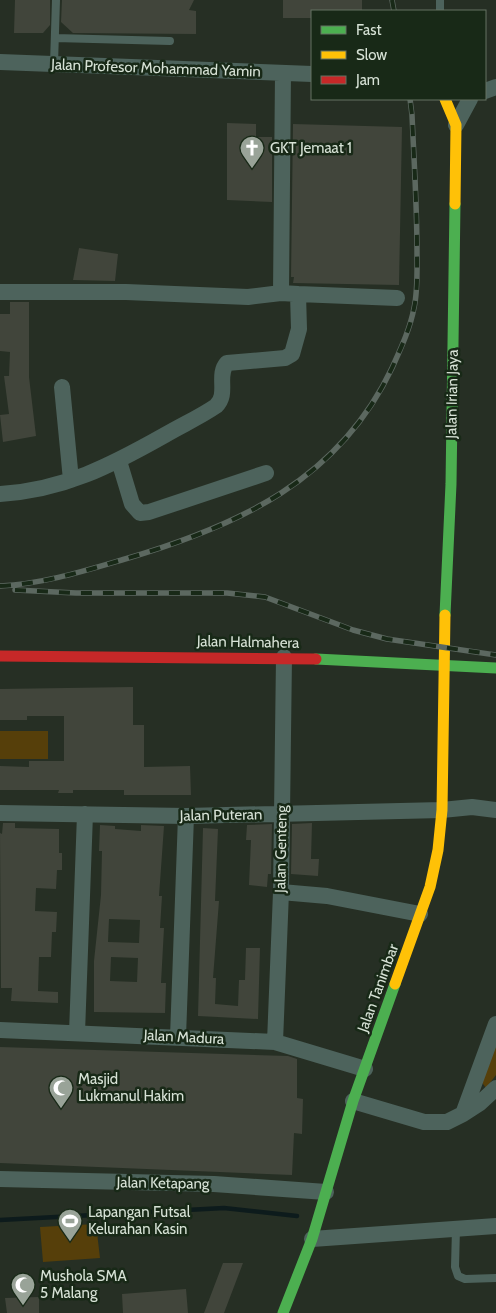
<svg xmlns="http://www.w3.org/2000/svg" width="496" height="1313" font-family="Cabin,sans-serif">
	<style>
		.green { fill: #563f0a }
		.lines { fill: none; stroke-linecap: round; stroke-linejoin: round }
		.stream { stroke: #0d1b1c; stroke-width: 4.5 }
		.building { fill: #41453b; fill-rule: evenodd }
		.lane { stroke: #4d635c; stroke-width: 8 }
		.street { stroke: #4d635c; stroke-width: 16 }
		.fast { stroke: #4caf50; stroke-width: 11 }
		.slow { stroke: #ffc107; stroke-width: 11 }
		.jam { stroke: #c62828; stroke-width: 11 }
		.rail-casing { stroke: #5c6860; stroke-width: 5.5 }
		.rail { stroke: #182917; stroke-width: 4; stroke-dasharray: 11; stroke-linecap: butt }
		.labels { text-anchor: middle; stroke-width: 5; stroke-linejoin: round; paint-order: stroke }
		.street-label { font-size: 15px; fill: #d7e2d6; stroke: #182917 }
		.poi-label { font-size: 15px; fill: #d7e2d6; stroke: #182917; text-anchor: start }
	</style>
	<rect width="100%" height="100%" fill="#262f24"/>
	<path class="green" d="M 0,731 L 48,731 L 48,759 L 0,759 Z
		M 496,1042 L 496,1075 L 486,1088 L 481,1081 Z
		M 96,1224 L 100,1258 L 43,1262 L 40,1227 Z"/>
	<g class="lines">
		<path class="stream" d="M 0,1220 L 224,1208 L 297,1216"/>
	</g>
	<path class="building" d="M 15,0 L 50,0 L 50,25 L 43,33 L 14,33 Z
		M 62,0 L 194,0 L 189,10 L 196,11 L 196,34 L 73,33 L 61,22 Z
		M 283,0 L 362,0 L 362,11 L 312,11 L 312,18 L 283,18 Z
		M 227,123 L 256,124 L 256,137 L 272,137 L 272,202 L 227,200 Z
		M 293,124 L 402,127 L 399,285 L 293,283 L 294,277 L 291,277 Z
		M 79,248 L 118,254 L 115,281 L 73,280 Z
		M 10,302 L 29,302 L 29,377 L 36,436 L 3,442 L 0,415 L 9,414 L 4,376 L 9,376 L 10,352 L 0,351 L 0,314 L 10,314 Z
		M 133,687 L 133,725 L 144,725 L 144,767 L 190,766 L 191,795 L 124,795 L 124,790 L 73,790 L 73,793 L 58,793 L 59,790 L 0,790 L 0,766 L 29,767 L 29,761 L 64,761 L 64,716 L 27,716 L 27,720 L 0,720 L 0,689 Z
		M 3,823 L 15,823 L 15,828 L 59,829 L 59,853 L 62,853 L 62,870 L 57,870 L 56,889 L 36,888 L 35,911 L 57,912 L 56,932 L 52,932 L 51,957 L 39,957 L 38,991 L 58,992 L 58,1003 L 11,1001 L 12,988 L 1,988 L 0,833 L 2,834 Z
		M 312,823 L 311,859 L 319,859 L 318,876 L 291,874 L 292,824 Z
		M 272,824 L 271,874 L 268,874 L 267,887 L 249,885 L 251,840 L 246,840 L 247,825 Z
		M 100,825 L 115,826 L 115,829 L 141,831 L 141,825 L 164,826 L 159,896 L 162,896 L 160,928 L 164,928 L 161,983 L 166,983 L 165,1013 L 94,1012 L 94,961 L 101,895 L 102,851 L 99,851 ZM 109,919 L 140,920 L 139,943 L 108,942 ZM 111,957 L 138,958 L 137,982 L 110,981 Z
		M 203,828 L 218,829 L 215,901 L 219,901 L 213,978 L 216,978 L 215,1004 L 238,1006 L 239,980 L 245,980 L 246,948 L 260,948 L 258,1019 L 198,1016 Z
		M 0,1047 L 288,1056 L 297,1059 L 297,1098 L 303,1099 L 302,1134 L 294,1133 L 292,1175 L 0,1163 Z
		M 223,1263 L 243,1263 L 224,1313 L 204,1313 Z
		M 186,1289 L 188,1313 L 123,1313 L 122,1294 Z
		M 39,1297 L 39,1313 L 7,1313 L 5,1298 Z"/>
	<g class="lines">
		<path class="lane" d="M 440,0 L 440,11
			M 55,38 L 170,41
			M 54,64 L 56,0
			M 456,1228 L 455,1267 L 458,1276 L 465,1279 L 496,1278"/>
		<path class="street" d="M 0,62 L 312,74
			M 485,91 L 496,87
			M 456,125 L 470,99
			M 0,292 L 126,292 L 248,297 L 281,293 L 298,294 L 299,329 L 292,354 L 285,358 L 227,363 C 216,375 229,394 216,406 C 200,417 182,425 165,435 C 110,466 64,490 0,494
			M 281,293 L 283,73
			M 298,294 L 397,298
			M 62,387 L 71,480
			M 119,461 L 132,504 L 140,513 L 149,512 L 266,473
			M 0,813 L 186,816 L 442,810 L 472,807 L 496,810
			M 281,892 L 327,896 L 420,914
			M 496,1024 L 463,1114 L 480,1103 L 496,1088
			M 0,1030 L 275,1042 L 365,1069
			M 77,1033 L 85,814
			M 178,1037 L 186,816
			M 275,1042 L 281,892 L 284,657
			M 353,1101 L 424,1122 L 447,1122 L 463,1114
			M 0,1179 L 214,1184 L 326,1192
			M 312,1239 L 496,1226"/>
		<path class="fast" d="M 445,615 L 451,484 L 455,204
			M 316,659 L 496,668
			M 283,1313 L 312,1239 L 353,1101 L 395,984"/>
		<path class="slow" d="M 445,99 L 456,125 L 455,204
			M 395,984 L 430,887 L 438,850 L 442,810 L 445,615"/>
		<path class="jam" d="M 0,656 L 316,659"/>
		<defs>
			<path id="rail" d="M 392,0 L 394,11
				M 0,586 C 43,584 84,571 125,559 C 238,526 339,480 392,368 C 401,348 410,329 414,308 C 418,290 417,269 417,251 C 417,206 414,161 412,115 L 410,99
				M 15,590 L 76,593 L 227,593 L 265,597 L 353,630 L 387,639 L 496,655"/>
		</defs>
		<use href="#rail" class="rail-casing"/>
		<use href="#rail" class="rail"/>
	</g>
	<defs>
		<symbol id="church-pin" viewBox="-11 -11 22 30"><path d="M0 17L-7.5 6A9.5 9.5 0 1 1 7.5 6Z" fill="#99a398" stroke="#182917"/><path d="M-1.2-6h2.4v3.5h3.3v2.4h-3.3V6h-2.4V-.1h-3.3v-2.4h3.3Z" fill="#fff"/></symbol>
		<symbol id="mosque-pin" viewBox="-11 -11 22 30"><path d="M0 17L-7.5 6A9.5 9.5 0 1 1 7.5 6Z" fill="#99a398" stroke="#182917"/><path d="M3.5-4.9A6 6 0 1 0 3.5 4.9A5 5 0 1 1 3.5-4.9Z" fill="#fff"/></symbol>
		<symbol id="stadium-pin" viewBox="-11 -11 22 30"><path d="M0 17L-7.5 6A9.5 9.5 0 1 1 7.5 6Z" fill="#99a398" stroke="#182917"/><path d="M0-5a6.5 5 0 1 0 0 10a6.5 5 0 1 0 0-10ZM-3.5-1.8h7v3.6h-7Z" fill="#fff"/></symbol>
	</defs>
	<g fill-rule="evenodd">
		<use href="#church-pin" x="238" y="134" width="28" height="38"/>
		<use href="#mosque-pin" x="47" y="1074" width="28" height="38"/>
		<use href="#stadium-pin" x="56" y="1207" width="28" height="38"/>
		<use href="#mosque-pin" x="9" y="1271" width="28" height="38"/>
	</g>
	<g class="labels">
		<g class="street-label">
			<text transform="translate(156 68) rotate(2)" y="5">Jalan Profesor Mohammad Yamin</text>
			<text transform="translate(452 394) rotate(-89)" y="5">Jalan Irian Jaya</text>
			<text transform="translate(248 642) rotate(1)" y="5">Jalan Halmahera</text>
			<text transform="translate(221 815) rotate(-1)" y="5">Jalan Puteran</text>
			<text transform="translate(281 849) rotate(-89)" y="5">Jalan Genteng</text>
			<text transform="translate(378 988) rotate(-70)" y="5">Jalan Tanimbar</text>
			<text transform="translate(184 1037) rotate(3)" y="5">Jalan Madura</text>
			<text transform="translate(163 1183) rotate(1)" y="5">Jalan Ketapang</text>
		</g>
		<g class="poi-label">
			<text x="270" y="153">GKT Jemaat 1</text>
			<text x="78" y="1084">Masjid<tspan x="78" dy="17">Lukmanul Hakim</tspan></text>
			<text x="88" y="1217">Lapangan Futsal<tspan x="88" dy="17">Kelurahan Kasin</tspan></text>
			<text x="40" y="1281">Mushola SMA<tspan x="40" dy="17">5 Malang</tspan></text>
		</g>
	</g>
	<rect x="311" y="10" width="175" height="90" fill="#182917" stroke="#647363"/>
	<rect x="321" y="26" width="25" height="8" fill="#4caf50" stroke="#647363"/>
	<text x="356" y="35" font-size="15" fill="#d7e2d6">Fast</text>
	<rect x="321" y="51" width="25" height="8" fill="#ffc107" stroke="#647363"/>
	<text x="356" y="60" font-size="15" fill="#d7e2d6">Slow</text>
	<rect x="321" y="76" width="25" height="8" fill="#c62828" stroke="#647363"/>
	<text x="356" y="85" font-size="15" fill="#d7e2d6">Jam</text>
</svg>
